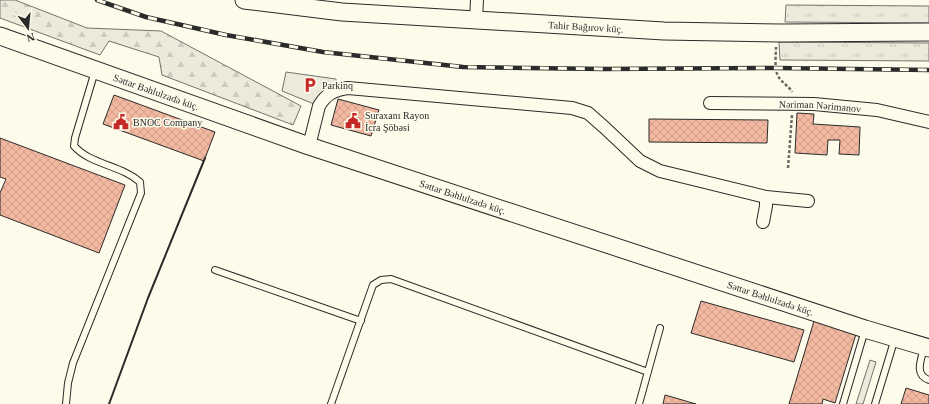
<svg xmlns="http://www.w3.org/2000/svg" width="929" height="404" font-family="'Times New Roman',serif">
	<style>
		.grass { fill: #ecebdb; stroke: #74746e }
		.forest { fill: url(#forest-firs); stroke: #74746e }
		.park { fill: url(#park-tufts); stroke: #74746e }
		.parking { fill: #eceadb; stroke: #74746e }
		.building { fill: url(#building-cross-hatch); stroke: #2b2b2b }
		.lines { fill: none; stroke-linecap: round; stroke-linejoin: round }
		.lane-casing { stroke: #2b2b2b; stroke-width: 8 }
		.street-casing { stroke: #2b2b2b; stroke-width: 14 }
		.secondary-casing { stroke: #2b2b2b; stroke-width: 19 }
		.path { stroke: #6a6964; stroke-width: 2.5; stroke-dasharray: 3 2; stroke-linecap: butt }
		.lane { stroke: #fdfbea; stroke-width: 6 }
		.street { stroke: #fdfbea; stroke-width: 12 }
		.secondary { stroke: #fdfbea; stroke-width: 17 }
		.rail-casing { stroke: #2b2b2b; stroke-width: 4.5 }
		.rail { stroke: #fdfbea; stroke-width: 3; stroke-dasharray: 9; stroke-linecap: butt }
		.wall { stroke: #2b2b2b; stroke-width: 2 }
		.labels { text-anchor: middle; stroke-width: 3; stroke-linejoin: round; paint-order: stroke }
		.street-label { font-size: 10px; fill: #2b2b2b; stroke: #fdfbea }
		.poi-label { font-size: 10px; fill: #2b2b2b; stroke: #fdfbea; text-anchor: start }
	</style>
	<defs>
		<pattern id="forest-firs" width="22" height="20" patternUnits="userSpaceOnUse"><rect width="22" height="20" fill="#ecebdb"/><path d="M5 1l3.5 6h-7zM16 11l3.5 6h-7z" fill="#cbcabc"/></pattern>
		<pattern id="park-tufts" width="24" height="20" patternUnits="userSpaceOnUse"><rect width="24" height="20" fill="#ecebdb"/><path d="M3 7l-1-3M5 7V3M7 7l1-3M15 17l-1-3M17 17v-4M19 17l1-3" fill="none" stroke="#cbcabc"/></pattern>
		<pattern id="building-cross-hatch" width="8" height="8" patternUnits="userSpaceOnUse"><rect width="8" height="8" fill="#f2b8a0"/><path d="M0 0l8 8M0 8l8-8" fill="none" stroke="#d09e8a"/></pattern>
	</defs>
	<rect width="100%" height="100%" fill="#fdfbea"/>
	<path class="grass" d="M 870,360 L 876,362 L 863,404 L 856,404 Z"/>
	<path class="forest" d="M 0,0 L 15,0 L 87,28 L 161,31 L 301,106 L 293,125 L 162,75 L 159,57 L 109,41 L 100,55 L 0,18 Z"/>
	<path class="park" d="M 786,5 L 929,6 L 929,23 L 785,22 Z
		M 779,42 L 929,43 L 929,61 L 780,60 Z"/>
	<path class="parking" d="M 286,72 L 336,79 L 336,90 L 319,106 L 282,91 Z"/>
	<path class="building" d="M 114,95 L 215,132 L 204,161 L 103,124 Z
		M 338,99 L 379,110 L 371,136 L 331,125 Z
		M 797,113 L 814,114 L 813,124 L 860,127 L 859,155 L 839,154 L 840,140 L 828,140 L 827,155 L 795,153 Z
		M 649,119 L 768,120 L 767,143 L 649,142 Z
		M 0,138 L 125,185 L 99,253 L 0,215 L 0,193 L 6,179 L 0,177 Z
		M 701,301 L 804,330 L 794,362 L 691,333 Z
		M 814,321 L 856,334 L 835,403 L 823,399 L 822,404 L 789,404 Z
		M 906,388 L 929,395 L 929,404 L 901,404 Z
		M 665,395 L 696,404 L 663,404 Z"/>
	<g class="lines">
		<defs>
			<path id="lane" d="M 215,270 L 361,321
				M 924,348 C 921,360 914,375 929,380
				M 66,404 L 68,383 L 73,363 L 141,193 L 140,182 C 121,165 91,165 74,146 L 75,138 L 95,71
				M 331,404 L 373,285 L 381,280 L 391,279 L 648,372
				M 639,404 L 660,328
				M 843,404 L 865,330
				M 875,404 L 895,338"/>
			<g id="street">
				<path d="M 476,20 L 477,0"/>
				<path id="s1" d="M 710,103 L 814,104 L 877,110 L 929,122"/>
				<path d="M 309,146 L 319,106 C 326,94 334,90 348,88 L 572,108 L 588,113 L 604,127 L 640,161 L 660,171 L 766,197 L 808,201"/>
				<path d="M 763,222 L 766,206 L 766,197"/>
			</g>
			<g id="secondary">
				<path id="s2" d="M 244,0 L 342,12 L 664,31 L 782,33 L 929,32"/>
				<path id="s3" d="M 0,36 L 309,146 L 865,329 L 929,348"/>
			</g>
		</defs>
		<use href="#lane" class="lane-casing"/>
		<use href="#street" class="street-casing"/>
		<use href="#secondary" class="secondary-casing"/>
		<path class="path" d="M 776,47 C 776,56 774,68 778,76 C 781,82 789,86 792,92
			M 788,168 L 792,115"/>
		<use href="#lane" class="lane"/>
		<use href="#street" class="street"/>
		<use href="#secondary" class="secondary"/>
		<defs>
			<path id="rail" d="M 97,0 L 146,17 L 226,35 L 323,52 L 463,67 L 604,69 L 776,68 L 929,70"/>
		</defs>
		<use href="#rail" class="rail-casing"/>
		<use href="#rail" class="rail"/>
		<path class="wall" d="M 109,404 L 148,298 L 205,158"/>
	</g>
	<defs>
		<symbol id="parking-bare" viewBox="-9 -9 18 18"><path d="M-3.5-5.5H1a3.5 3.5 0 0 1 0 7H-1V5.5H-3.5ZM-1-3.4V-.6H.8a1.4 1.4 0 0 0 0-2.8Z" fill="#c62828" stroke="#fdfbea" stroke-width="2.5" paint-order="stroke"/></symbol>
		<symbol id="civic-bare" viewBox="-9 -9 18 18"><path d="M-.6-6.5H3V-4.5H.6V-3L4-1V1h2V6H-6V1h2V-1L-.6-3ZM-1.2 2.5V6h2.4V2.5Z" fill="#c62828" stroke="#fdfbea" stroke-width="2.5" paint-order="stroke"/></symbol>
	</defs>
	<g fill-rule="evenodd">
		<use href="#parking-bare" x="299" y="74" width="22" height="22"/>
		<use href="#civic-bare" x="342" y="110" width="22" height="22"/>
		<use href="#civic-bare" x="110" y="111" width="22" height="22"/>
	</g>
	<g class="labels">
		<g class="street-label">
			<text dy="4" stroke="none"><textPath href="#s2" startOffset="343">Tahir Bağırov küç.</textPath></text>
			<text dy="4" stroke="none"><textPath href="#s3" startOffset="166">Səttar Bəhlulzadə küç.</textPath></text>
			<text dy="4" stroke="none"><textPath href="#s1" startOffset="110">Nəriman Nərimanov</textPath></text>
			<text dy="4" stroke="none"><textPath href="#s3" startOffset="490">Səttar Bəhlulzadə küç.</textPath></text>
			<text dy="4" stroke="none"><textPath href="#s3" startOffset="814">Səttar Bəhlulzadə küç.</textPath></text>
		</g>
		<g class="poi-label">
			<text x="322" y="89">Parkinq</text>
			<text x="365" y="119">Suraxanı Rayon<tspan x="365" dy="12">İcra Şöbəsi</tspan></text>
			<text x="133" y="126">BNOC Company</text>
		</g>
	</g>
	<g transform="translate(28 28) rotate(164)" stroke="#fdfbea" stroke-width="3" paint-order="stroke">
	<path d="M0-3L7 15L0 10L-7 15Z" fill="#2b2b2b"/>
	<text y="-6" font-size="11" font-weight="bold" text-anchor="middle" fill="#2b2b2b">N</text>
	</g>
</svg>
